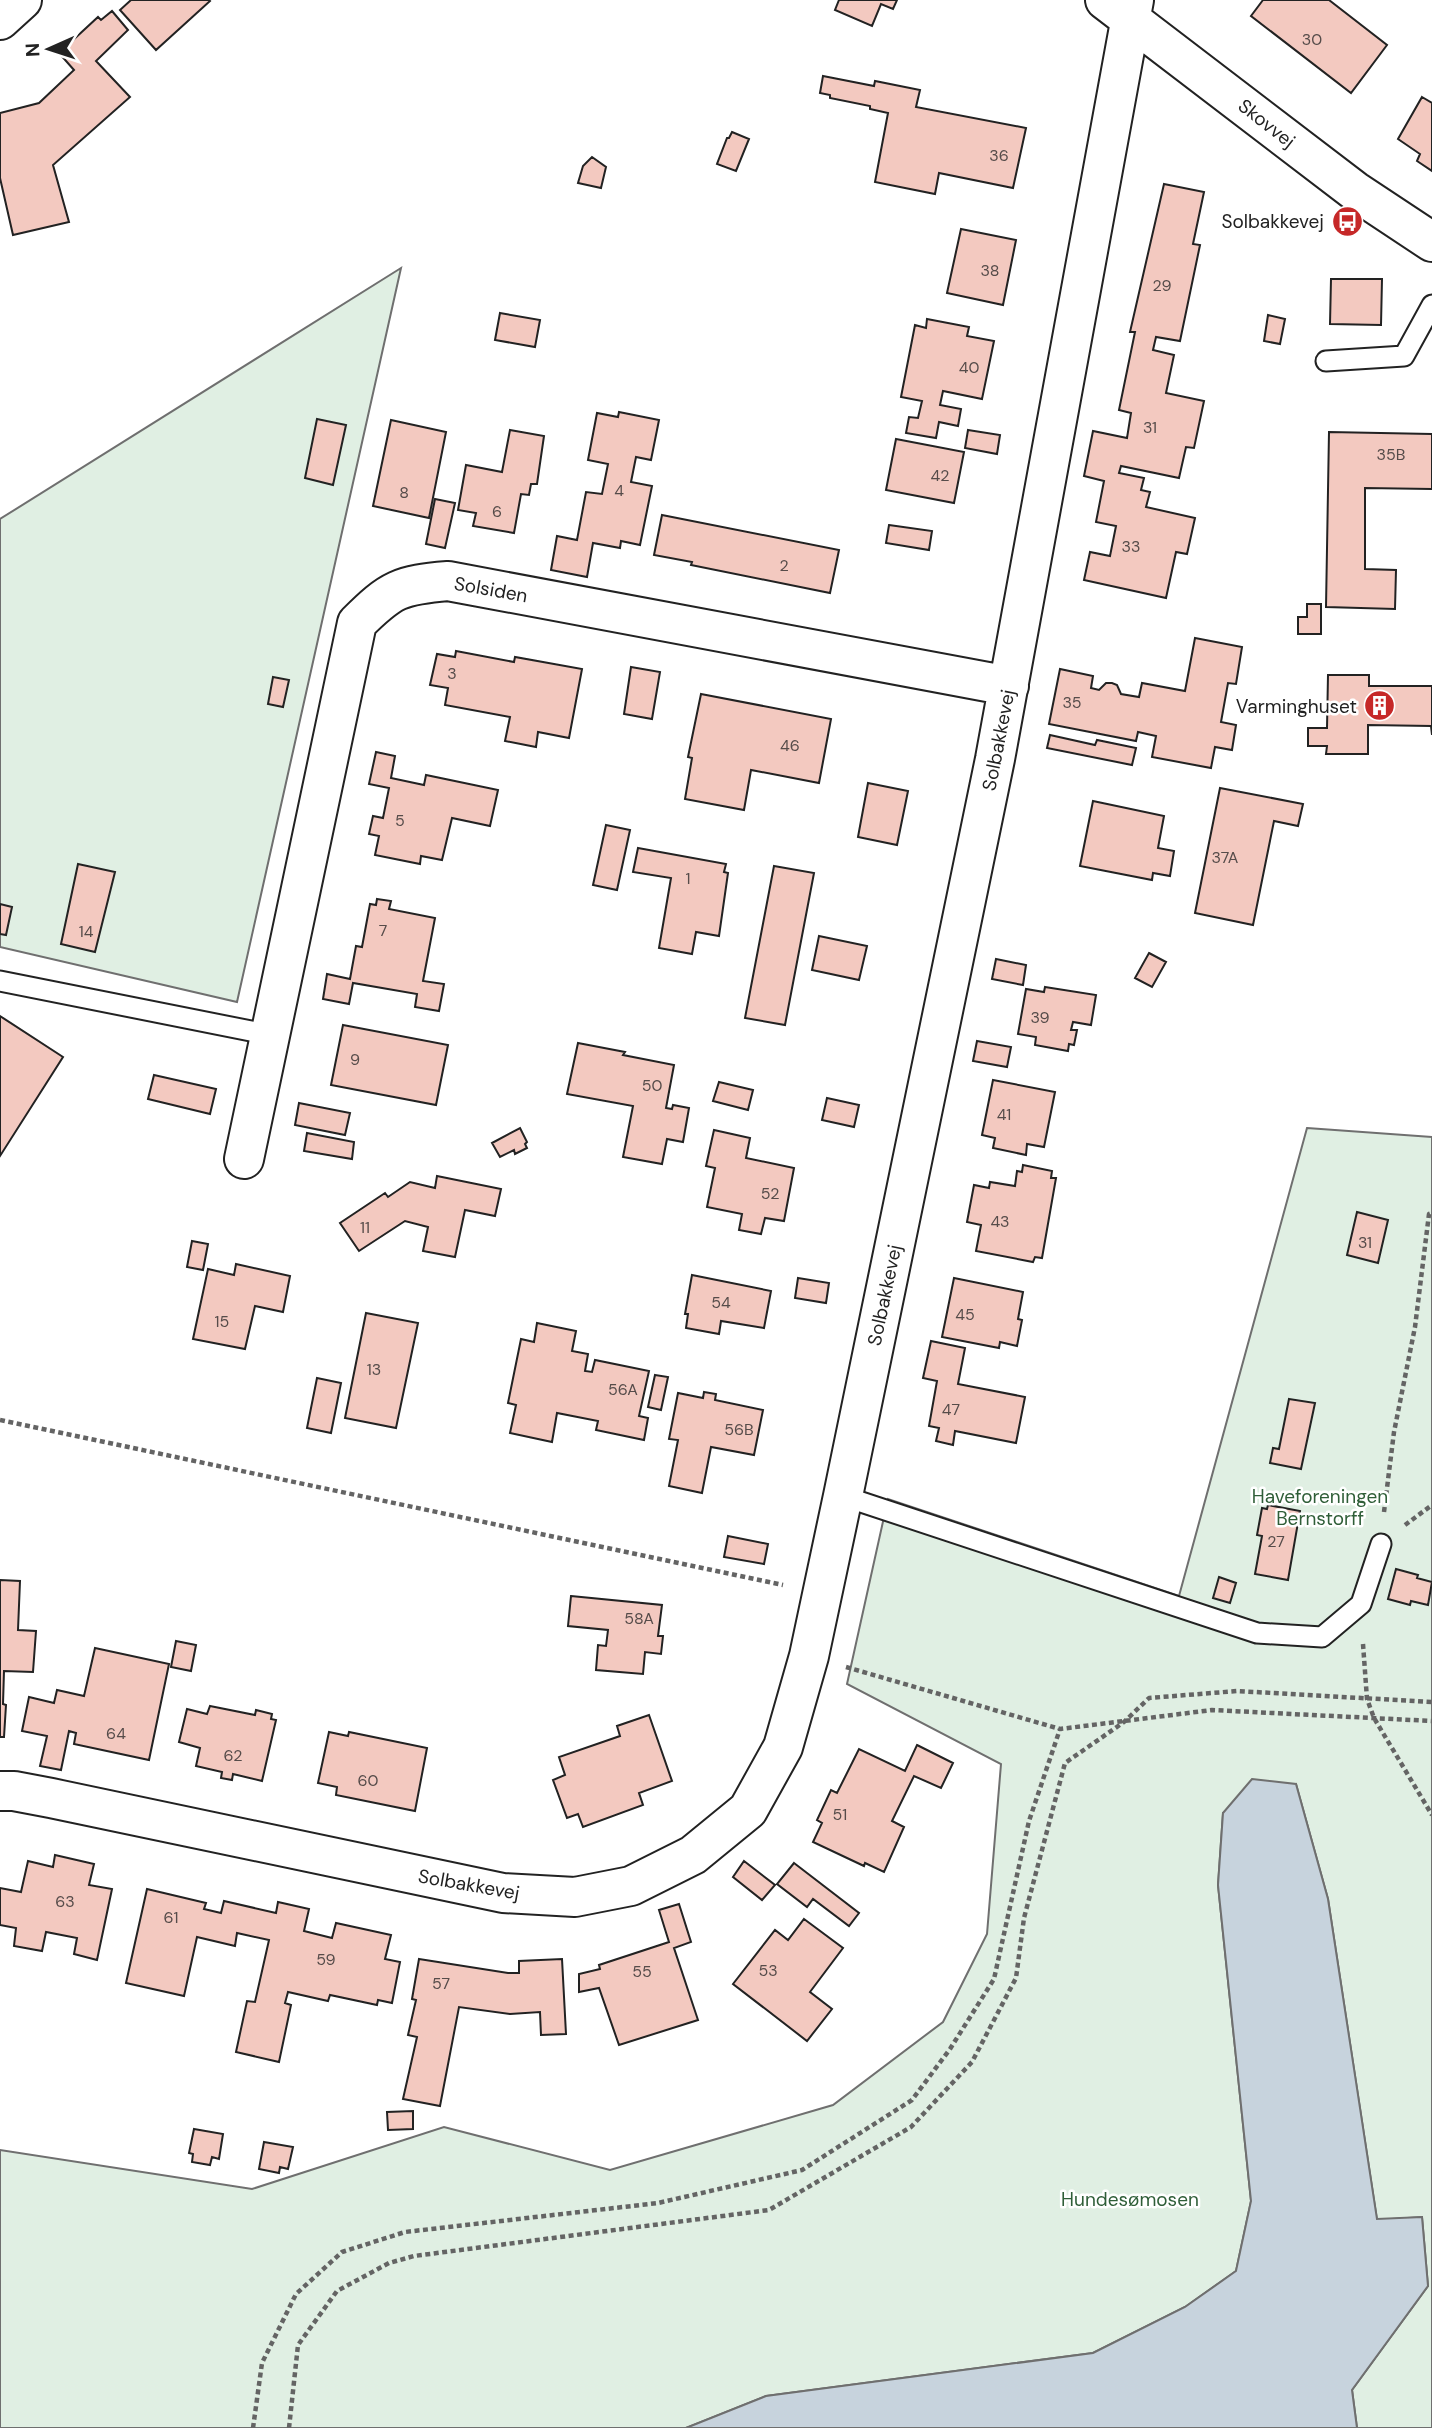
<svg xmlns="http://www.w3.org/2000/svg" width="1432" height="2428" font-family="'DM Sans',sans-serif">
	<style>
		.green { fill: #e0efe3; stroke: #6f6f6f; stroke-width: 2 }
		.water { fill: #c7d3dd; stroke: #6f6f6f; stroke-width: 2 }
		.building { fill: #f3c9c0; stroke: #222; stroke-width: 2 }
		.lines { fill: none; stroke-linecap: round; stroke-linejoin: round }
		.service-casing { stroke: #222; stroke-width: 23 }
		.minor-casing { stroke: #222; stroke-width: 42 }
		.path { stroke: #646464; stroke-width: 4.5; stroke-dasharray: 5 3.5; stroke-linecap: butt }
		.service { stroke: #fff; stroke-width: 19 }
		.minor { stroke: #fff; stroke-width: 38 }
		.labels { text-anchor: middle; stroke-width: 5; stroke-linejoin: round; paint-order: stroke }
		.number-label { font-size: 16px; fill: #564c4a }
		.street-label { font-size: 19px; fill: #222; stroke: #fff }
		.poi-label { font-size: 19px; fill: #222; stroke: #fff; text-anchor: end }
		.park-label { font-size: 19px; fill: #2f5e38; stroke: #fff }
	</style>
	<rect width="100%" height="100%" fill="#fff"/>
	<path class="green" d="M 401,268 L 237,1002 L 0,947 L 0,519 Z
		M 1307,1128 L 1432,1137 L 1432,2428 L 1357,2428 L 1352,2390 L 1428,2286 L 1422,2217 L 1377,2220 L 1328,1899 L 1296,1784 L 1223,1813 L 1218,1885 L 1251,2201 L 1236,2271 L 1185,2307 L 1093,2353 L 766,2396 L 686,2428 L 0,2428 L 0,2150 L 252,2189 L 444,2127 L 610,2170 L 833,2105 L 943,2022 L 987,1934 L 1001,1764 L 847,1684 L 888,1499 L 1179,1596 Z"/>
	<path class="water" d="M 1252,1779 L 1296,1784 L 1328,1899 L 1377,2219 L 1422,2217 L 1428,2286 L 1352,2390 L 1357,2428 L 686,2428 L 766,2396 L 1093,2353 L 1185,2307 L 1236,2271 L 1251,2201 L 1218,1885 L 1223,1813 Z"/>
	<path class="building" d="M 131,0 L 209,0 L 210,1 L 156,50 L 120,10 Z
		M 839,0 L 897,0 L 893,9 L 881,4 L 872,26 L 835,10 Z
		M 1263,0 L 1329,0 L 1387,45 L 1351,93 L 1251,16 Z
		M 112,11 L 128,30 L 96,61 L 130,97 L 53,165 L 69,222 L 13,235 L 0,178 L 0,113 L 39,103 L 74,70 L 59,53 L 98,17 L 101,20 Z
		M 823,76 L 874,86 L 875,81 L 920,90 L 916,107 L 1026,128 L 1013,188 L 939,173 L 935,194 L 875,182 L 888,113 L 870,109 L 870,106 L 830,98 L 830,95 L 820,93 Z
		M 1422,97 L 1432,103 L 1432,171 L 1417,161 L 1420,154 L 1398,139 Z
		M 732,132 L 749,139 L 736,171 L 717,164 L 727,138 L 729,138 Z
		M 592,157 L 606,167 L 601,188 L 578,183 L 583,166 Z
		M 1164,184 L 1204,192 L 1193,244 L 1200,245 L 1180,341 L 1156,337 L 1153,350 L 1174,355 L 1166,393 L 1204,401 L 1194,448 L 1186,447 L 1179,478 L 1121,466 L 1119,473 L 1144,478 L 1141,490 L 1150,492 L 1146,507 L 1195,518 L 1187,554 L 1176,552 L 1166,598 L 1084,580 L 1090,552 L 1110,556 L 1116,526 L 1096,522 L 1104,481 L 1084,476 L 1093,431 L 1127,438 L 1131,413 L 1119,410 L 1135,332 L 1130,332 Z
		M 961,229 L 1016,240 L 1003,305 L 947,293 Z
		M 1331,279 L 1382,279 L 1381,325 L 1330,324 Z
		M 500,313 L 540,320 L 535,347 L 495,340 Z
		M 1268,315 L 1285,319 L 1280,344 L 1264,341 Z
		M 927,319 L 969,327 L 967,336 L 994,341 L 982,399 L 943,391 L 940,405 L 961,409 L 958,426 L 939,422 L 936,438 L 906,433 L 909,417 L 918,418 L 922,401 L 901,397 L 915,325 L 926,328 Z
		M 619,412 L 659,420 L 651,460 L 636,457 L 631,482 L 652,486 L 640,545 L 621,541 L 620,548 L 593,543 L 587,577 L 551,570 L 557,536 L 577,540 L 586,492 L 602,494 L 608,464 L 588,460 L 597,413 L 618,417 Z
		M 317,419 L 346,425 L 333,485 L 305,478 Z
		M 391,420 L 446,432 L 429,518 L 373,506 Z
		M 510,430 L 544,436 L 537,484 L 531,484 L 529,495 L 521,494 L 514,533 L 473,526 L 476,513 L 458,510 L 466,465 L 502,472 Z
		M 968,430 L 1000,435 L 997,454 L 965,448 Z
		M 1329,432 L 1432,434 L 1432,489 L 1365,488 L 1365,569 L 1396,570 L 1395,609 L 1326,607 Z
		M 896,439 L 964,452 L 954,503 L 886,490 Z
		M 435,499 L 455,503 L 445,548 L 426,544 Z
		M 662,515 L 839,550 L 830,593 L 691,565 L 692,562 L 654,555 Z
		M 889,525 L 932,531 L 929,550 L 886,543 Z
		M 1307,604 L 1321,604 L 1321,634 L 1298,634 L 1298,617 L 1307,617 Z
		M 1195,638 L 1242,647 L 1236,684 L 1228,683 L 1221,722 L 1236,725 L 1232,750 L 1215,747 L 1211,768 L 1152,757 L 1156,736 L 1138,732 L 1136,741 L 1049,724 L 1060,669 L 1093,676 L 1091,688 L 1099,690 L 1106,683 L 1112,683 L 1117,685 L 1121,694 L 1139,697 L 1142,683 L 1185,691 Z
		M 456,651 L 514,662 L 515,657 L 582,669 L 569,738 L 538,732 L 536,747 L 505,741 L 510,717 L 445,705 L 448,688 L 430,685 L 437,654 L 455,657 Z
		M 631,667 L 660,672 L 652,719 L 624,714 Z
		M 1328,675 L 1369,675 L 1369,686 L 1432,686 L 1432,735 L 1431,726 L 1368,725 L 1368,754 L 1326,754 L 1327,746 L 1308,746 L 1308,728 L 1327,728 Z
		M 273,677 L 289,680 L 283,707 L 268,704 Z
		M 701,694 L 831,719 L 819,783 L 751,770 L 744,810 L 685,799 L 692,758 L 688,757 Z
		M 1050,735 L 1095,745 L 1097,740 L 1136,748 L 1132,765 L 1047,748 Z
		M 376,752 L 395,756 L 391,778 L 424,785 L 426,775 L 498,790 L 490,826 L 452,818 L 442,860 L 421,856 L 420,864 L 375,855 L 379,836 L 369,834 L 373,816 L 383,818 L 389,788 L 369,784 Z
		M 868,783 L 908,791 L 897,845 L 858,837 Z
		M 1220,788 L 1303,804 L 1298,826 L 1274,821 L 1253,925 L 1195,913 Z
		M 1093,801 L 1164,816 L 1158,848 L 1174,851 L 1170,876 L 1153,873 L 1152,880 L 1080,866 Z
		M 606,825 L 630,830 L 617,890 L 593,885 Z
		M 638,848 L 726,864 L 724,872 L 728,873 L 719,936 L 696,932 L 692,954 L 659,948 L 671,878 L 633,872 Z
		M 78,864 L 115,872 L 95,952 L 61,944 Z
		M 774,866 L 814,873 L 785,1025 L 745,1018 Z
		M 377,899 L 391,901 L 389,909 L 435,918 L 423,981 L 444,984 L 439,1011 L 415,1007 L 417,994 L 353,983 L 349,1004 L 323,999 L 327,974 L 350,979 L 356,946 L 362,947 L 370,904 L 376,905 Z
		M 0,904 L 12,907 L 6,935 L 0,934 Z
		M 819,936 L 867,946 L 859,980 L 812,970 Z
		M 1149,953 L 1166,962 L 1152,987 L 1135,978 Z
		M 996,959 L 1026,965 L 1023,985 L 992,979 Z
		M 1045,987 L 1096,995 L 1091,1025 L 1073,1022 L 1071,1030 L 1077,1030 L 1074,1045 L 1069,1044 L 1068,1051 L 1035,1045 L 1036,1037 L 1018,1034 L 1026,989 L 1044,992 Z
		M 0,1016 L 63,1057 L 0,1156 Z
		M 343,1025 L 448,1045 L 436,1105 L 331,1085 Z
		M 977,1041 L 1011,1047 L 1007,1067 L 973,1061 Z
		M 578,1043 L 625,1052 L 623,1055 L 674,1065 L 666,1108 L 672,1109 L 673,1105 L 689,1108 L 683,1142 L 667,1139 L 662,1164 L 623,1157 L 633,1106 L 567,1094 Z
		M 154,1075 L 216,1089 L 210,1114 L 148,1099 Z
		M 993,1080 L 1055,1092 L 1044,1147 L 1027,1144 L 1026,1155 L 993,1148 L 995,1138 L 982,1135 Z
		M 719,1082 L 753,1090 L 748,1110 L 713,1101 Z
		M 827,1098 L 859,1105 L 854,1127 L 822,1120 Z
		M 299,1103 L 350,1113 L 345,1135 L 295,1125 Z
		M 520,1128 L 527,1142 L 525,1144 L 527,1148 L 515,1154 L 514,1150 L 500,1157 L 492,1143 Z
		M 714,1130 L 750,1138 L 746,1158 L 794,1168 L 784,1221 L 765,1218 L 761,1234 L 739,1230 L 742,1214 L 707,1207 L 715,1168 L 706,1166 Z
		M 307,1133 L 354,1142 L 352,1159 L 304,1151 Z
		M 1023,1165 L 1052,1171 L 1051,1178 L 1056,1178 L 1042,1258 L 1035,1257 L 1033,1262 L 976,1251 L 981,1225 L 967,1222 L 974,1185 L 989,1188 L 990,1182 L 1015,1186 L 1017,1171 L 1022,1172 Z
		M 437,1176 L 501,1189 L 495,1216 L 465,1210 L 455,1257 L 423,1251 L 428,1227 L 405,1221 L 359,1251 L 340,1223 L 385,1193 L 388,1197 L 410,1182 L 435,1188 Z
		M 1357,1212 L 1388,1220 L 1378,1263 L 1347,1255 Z
		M 192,1241 L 208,1244 L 203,1270 L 187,1267 Z
		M 236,1264 L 290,1276 L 283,1312 L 255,1306 L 245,1349 L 193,1339 L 208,1269 L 234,1275 Z
		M 692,1275 L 771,1291 L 764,1328 L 721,1321 L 719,1334 L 686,1328 L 688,1314 L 685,1314 Z
		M 798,1278 L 829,1283 L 826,1303 L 795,1298 Z
		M 954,1278 L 1023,1292 L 1018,1319 L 1022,1320 L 1017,1346 L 1000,1342 L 999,1348 L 942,1337 Z
		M 366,1313 L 418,1323 L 396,1428 L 345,1418 Z
		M 537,1323 L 576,1331 L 572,1351 L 588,1354 L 585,1371 L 592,1372 L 595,1360 L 649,1371 L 639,1416 L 648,1418 L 644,1440 L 596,1430 L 598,1421 L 557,1413 L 552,1442 L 510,1433 L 516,1405 L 508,1403 L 521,1339 L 534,1342 Z
		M 931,1341 L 965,1348 L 958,1384 L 1025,1397 L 1016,1443 L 955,1431 L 953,1445 L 936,1441 L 939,1428 L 929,1426 L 937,1381 L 923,1378 Z
		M 655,1375 L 668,1377 L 661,1410 L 648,1407 Z
		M 317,1378 L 341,1383 L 331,1433 L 307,1428 Z
		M 704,1392 L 716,1394 L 715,1400 L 763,1410 L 754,1455 L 711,1447 L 702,1493 L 669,1486 L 678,1440 L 669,1439 L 678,1393 L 703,1398 Z
		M 1289,1399 L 1315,1403 L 1301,1469 L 1270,1463 L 1273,1448 L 1279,1449 Z
		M 1268,1505 L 1300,1511 L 1288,1580 L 1255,1574 L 1262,1536 L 1257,1535 L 1262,1508 L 1267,1509 Z
		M 728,1536 L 768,1544 L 764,1564 L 724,1557 Z
		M 1396,1569 L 1418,1575 L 1417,1578 L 1432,1582 L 1428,1605 L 1411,1601 L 1410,1605 L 1388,1599 Z
		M 1219,1577 L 1236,1583 L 1230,1603 L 1213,1598 Z
		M 0,1580 L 20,1581 L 18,1630 L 36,1631 L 33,1672 L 4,1671 L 3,1704 L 6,1705 L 4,1737 L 0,1737 Z
		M 571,1596 L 662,1605 L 658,1636 L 663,1636 L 661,1654 L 645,1652 L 643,1674 L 596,1670 L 598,1645 L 606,1646 L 608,1630 L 568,1626 Z
		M 176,1641 L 196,1645 L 191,1671 L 171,1667 Z
		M 95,1648 L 169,1664 L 149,1760 L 74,1744 L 76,1733 L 69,1731 L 61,1770 L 40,1766 L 47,1736 L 22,1731 L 29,1697 L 54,1703 L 57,1690 L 84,1696 Z
		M 210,1706 L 255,1715 L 256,1710 L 272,1714 L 271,1719 L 276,1720 L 262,1781 L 233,1774 L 232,1780 L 221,1778 L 222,1772 L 196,1766 L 200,1748 L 179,1742 L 187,1709 L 207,1714 Z
		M 649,1715 L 672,1781 L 639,1793 L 643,1805 L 583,1827 L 578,1814 L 567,1818 L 553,1780 L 565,1775 L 559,1757 L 620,1736 L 617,1726 Z
		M 329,1732 L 348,1736 L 349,1732 L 427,1748 L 415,1811 L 336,1795 L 337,1787 L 318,1783 Z
		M 917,1745 L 953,1763 L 941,1788 L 914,1776 L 892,1821 L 904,1827 L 884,1872 L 865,1863 L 864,1866 L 813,1842 L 822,1823 L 817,1820 L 831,1790 L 837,1793 L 859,1749 L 905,1771 Z
		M 55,1855 L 94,1864 L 89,1885 L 112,1889 L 97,1960 L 74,1954 L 77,1938 L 46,1932 L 42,1951 L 14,1946 L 16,1928 L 0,1925 L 0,1888 L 21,1892 L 28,1861 L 53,1867 Z
		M 744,1861 L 775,1885 L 762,1900 L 733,1877 Z
		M 794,1863 L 859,1913 L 849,1926 L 813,1899 L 807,1907 L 777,1884 Z
		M 147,1889 L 206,1903 L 204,1909 L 221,1913 L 224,1901 L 276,1913 L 278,1902 L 309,1909 L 304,1931 L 332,1938 L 336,1923 L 391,1935 L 385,1959 L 400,1962 L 392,2003 L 378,2000 L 377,2005 L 330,1995 L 328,2001 L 288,1992 L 285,2003 L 291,2005 L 279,2062 L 236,2052 L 247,2001 L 255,2002 L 269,1940 L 237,1933 L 235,1946 L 197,1937 L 184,1996 L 126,1983 Z
		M 679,1904 L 691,1942 L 674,1948 L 698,2020 L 619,2045 L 599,1988 L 579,1992 L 579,1974 L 600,1969 L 599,1965 L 669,1942 L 659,1910 Z
		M 804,1919 L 843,1948 L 810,1992 L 832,2009 L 807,2041 L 733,1984 L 775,1930 L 788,1940 Z
		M 419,1959 L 508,1973 L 519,1973 L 519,1961 L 562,1959 L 566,2034 L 541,2035 L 540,2012 L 510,2014 L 459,2007 L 440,2106 L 403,2099 L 417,2037 L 408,2035 L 416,2000 L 412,1999 Z
		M 413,2111 L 413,2129 L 388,2130 L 387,2112 Z
		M 194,2129 L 223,2134 L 219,2159 L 212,2157 L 210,2165 L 192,2162 L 193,2154 L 189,2153 Z
		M 264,2142 L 293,2147 L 288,2169 L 280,2167 L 279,2173 L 259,2169 Z"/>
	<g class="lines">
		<defs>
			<path id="service" d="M 1326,361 L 1404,356 L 1432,305
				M 0,981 L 271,1035
				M 843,1496 L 1257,1633 L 1322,1637 L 1361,1604 L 1381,1544"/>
			<path id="minor" d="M 1105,0 L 1355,191 L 1432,242
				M 0,20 L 22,0
				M 244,1159 L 357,623 C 391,589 400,585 448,581 L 1009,686
				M 0,1791 L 14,1791 L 51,1798 L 503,1893 L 575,1897 L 631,1886 L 693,1855 L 748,1810 L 783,1747 L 809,1656 L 843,1496 L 995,759 L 1134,0"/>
		</defs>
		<use href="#service" class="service-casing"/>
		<use href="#minor" class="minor-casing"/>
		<path class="path" d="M 0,1420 L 783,1585
			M 1384,1512 L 1394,1432 L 1415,1327 L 1429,1214 L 1432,1213
			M 1405,1525 L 1432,1505
			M 1363,1644 L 1367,1699 L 1374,1718 L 1432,1815
			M 846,1667 L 1060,1729 L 1212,1710 L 1432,1721
			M 253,2428 L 262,2363 L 296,2294 L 342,2252 L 405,2232 L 658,2203 L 802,2170 L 912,2100 L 950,2049 L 994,1979 L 1029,1821 L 1060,1729
			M 289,2428 L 298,2345 L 337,2291 L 389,2263 L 414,2256 L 769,2210 L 911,2127 L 972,2062 L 1016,1978 L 1024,1918 L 1065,1763 L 1124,1722 L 1149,1698 L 1237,1691 L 1432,1702"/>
		<use href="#service" class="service"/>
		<use href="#minor" class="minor"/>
	</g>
	<defs>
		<symbol id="bus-disc" viewBox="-11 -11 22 22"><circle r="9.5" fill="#c62828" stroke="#fff"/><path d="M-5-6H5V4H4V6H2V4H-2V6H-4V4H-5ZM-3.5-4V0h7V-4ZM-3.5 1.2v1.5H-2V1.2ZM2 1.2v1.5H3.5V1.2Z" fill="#fff"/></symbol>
		<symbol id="building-disc" viewBox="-11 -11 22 22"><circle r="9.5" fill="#c62828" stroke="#fff"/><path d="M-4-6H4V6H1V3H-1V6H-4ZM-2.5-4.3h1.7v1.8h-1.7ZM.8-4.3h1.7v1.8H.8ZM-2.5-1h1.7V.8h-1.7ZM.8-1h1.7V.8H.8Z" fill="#fff"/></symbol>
	</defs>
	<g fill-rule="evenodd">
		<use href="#bus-disc" x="1330" y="204" width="35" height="35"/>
		<use href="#building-disc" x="1362" y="688" width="35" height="35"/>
	</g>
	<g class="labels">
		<g class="number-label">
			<text x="1312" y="45">30</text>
			<text x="999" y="161">36</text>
			<text x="990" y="276">38</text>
			<text x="1162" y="291">29</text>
			<text x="969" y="373">40</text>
			<text x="1150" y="433">31</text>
			<text x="1391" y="460">35B</text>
			<text x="940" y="481">42</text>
			<text x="619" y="496">4</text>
			<text x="404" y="498">8</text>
			<text x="497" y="517">6</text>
			<text x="1131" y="552">33</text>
			<text x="784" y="571">2</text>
			<text x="452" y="679">3</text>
			<text x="1072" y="708">35</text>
			<text x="790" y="751">46</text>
			<text x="400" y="826">5</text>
			<text x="1225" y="863">37A</text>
			<text x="688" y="884">1</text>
			<text x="383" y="936">7</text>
			<text x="86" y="937">14</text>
			<text x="1040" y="1023">39</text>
			<text x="355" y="1065">9</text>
			<text x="652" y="1091">50</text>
			<text x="1004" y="1120">41</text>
			<text x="770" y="1199">52</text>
			<text x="1000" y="1227">43</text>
			<text x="365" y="1233">11</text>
			<text x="1365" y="1248">31</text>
			<text x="721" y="1308">54</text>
			<text x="965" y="1320">45</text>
			<text x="222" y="1327">15</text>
			<text x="374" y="1375">13</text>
			<text x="623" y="1395">56A</text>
			<text x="951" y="1415">47</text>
			<text x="739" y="1435">56B</text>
			<text x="1276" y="1547">27</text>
			<text x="639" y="1624">58A</text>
			<text x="116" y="1739">64</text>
			<text x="233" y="1761">62</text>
			<text x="368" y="1786">60</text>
			<text x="840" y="1820">51</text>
			<text x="65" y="1907">63</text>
			<text x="171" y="1923">61</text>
			<text x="326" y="1965">59</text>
			<text x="768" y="1976">53</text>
			<text x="642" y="1977">55</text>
			<text x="441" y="1989">57</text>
		</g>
		<g class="street-label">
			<text transform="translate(1267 123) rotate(38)" y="7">Skovvej</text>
			<text transform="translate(491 589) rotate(10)" y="7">Solsiden</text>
			<text transform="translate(998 740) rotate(-79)" y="7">Solbakkevej</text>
			<text transform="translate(884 1295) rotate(-78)" y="7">Solbakkevej</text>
			<text transform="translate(469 1884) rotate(10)" y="7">Solbakkevej</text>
		</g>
		<g class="poi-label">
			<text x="1324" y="228">Solbakkevej</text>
			<text x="1357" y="713">Varminghuset</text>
		</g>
		<g class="park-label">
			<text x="1320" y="1503">Haveforeningen<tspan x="1320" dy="22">Bernstorff</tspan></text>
			<text x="1130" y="2206">Hundesømosen</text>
		</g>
	</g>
	<g transform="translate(49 49) rotate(267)" stroke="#ffffff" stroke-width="5" paint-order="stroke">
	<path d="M0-5L12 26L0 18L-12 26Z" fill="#222222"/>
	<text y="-10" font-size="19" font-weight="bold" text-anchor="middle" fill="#222222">N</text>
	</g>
</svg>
